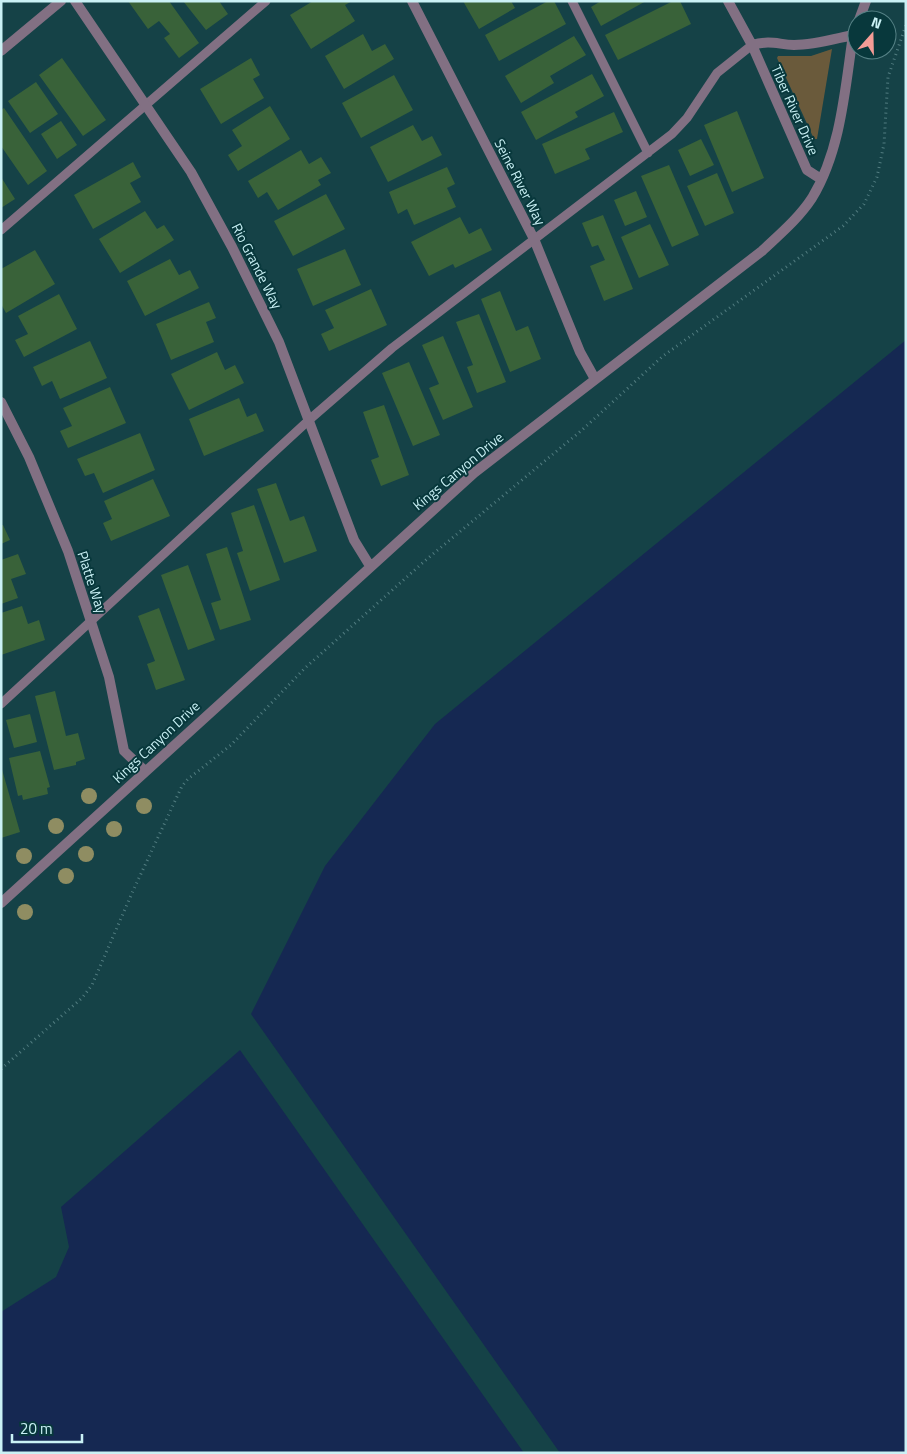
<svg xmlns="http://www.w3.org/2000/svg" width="907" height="1454" font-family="'Titillium Web',sans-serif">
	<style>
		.green { fill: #6a5a3b }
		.water { fill: #152852 }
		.building { fill: #396239 }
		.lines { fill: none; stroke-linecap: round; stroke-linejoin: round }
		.path { stroke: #527d81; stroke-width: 3; stroke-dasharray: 1 4; stroke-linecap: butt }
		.service { stroke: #827083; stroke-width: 9 }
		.minor { stroke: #827083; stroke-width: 10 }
		.tree { fill: #8f8d62 }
		.labels { text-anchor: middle; stroke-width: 4; stroke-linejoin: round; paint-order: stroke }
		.street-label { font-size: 14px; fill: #caf1f5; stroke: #08383c }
	</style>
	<rect width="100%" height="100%" fill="#154247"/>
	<path class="green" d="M 832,49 L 817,139 L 814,139 L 777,58 L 778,56 L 811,56 Z"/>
	<path class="water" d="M 906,340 L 906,1453 L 560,1453 L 251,1014 L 325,866 L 435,724 Z
		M 240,1050 L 524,1453 L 1,1453 L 1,1312 L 56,1277 L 69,1247 L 61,1207 Z"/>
	<path class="building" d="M 128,1 L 169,1 L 199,43 L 179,58 L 164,38 L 170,34 L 159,21 L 148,29 Z
		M 183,1 L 219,1 L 228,14 L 206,30 Z
		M 313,1 L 352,1 L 345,5 L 355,21 L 311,49 L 290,15 Z
		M 463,1 L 511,1 L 515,8 L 479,29 Z
		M 548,1 L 554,1 L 566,24 L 499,61 L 485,35 Z
		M 601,1 L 646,1 L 601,26 L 591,7 Z
		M 673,1 L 680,1 L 691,24 L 618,60 L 605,35 Z
		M 363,34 L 372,51 L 385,44 L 394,59 L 344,89 L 325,56 Z
		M 574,36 L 586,55 L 550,76 L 554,83 L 521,103 L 505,76 Z
		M 62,58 L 106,120 L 83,136 L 39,75 Z
		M 251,58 L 260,75 L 253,79 L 264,98 L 221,124 L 200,89 Z
		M 592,74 L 604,96 L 575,112 L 578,117 L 536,140 L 521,112 Z
		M 394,75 L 413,110 L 361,138 L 342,103 Z
		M 36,82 L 58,114 L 30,133 L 8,101 Z
		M 270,106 L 290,139 L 238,171 L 228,155 L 242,146 L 232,130 Z
		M 4,108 L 47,171 L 28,185 L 1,146 L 1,110 Z
		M 737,111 L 764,178 L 732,192 L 704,125 Z
		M 614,112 L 623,132 L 585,149 L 590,159 L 555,174 L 542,144 Z
		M 61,121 L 77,145 L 57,159 L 41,134 Z
		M 413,125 L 422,141 L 432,136 L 442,155 L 388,182 L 370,147 Z
		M 701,139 L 714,165 L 690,176 L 678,150 Z
		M 301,150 L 309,164 L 321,157 L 331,173 L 318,180 L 321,185 L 278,210 L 267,192 L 258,198 L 248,181 Z
		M 133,162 L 141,177 L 130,183 L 141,202 L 93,229 L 74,195 Z
		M 669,165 L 699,235 L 672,247 L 641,176 Z
		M 447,167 L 455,184 L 447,188 L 456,207 L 414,225 L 407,209 L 398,214 L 389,192 Z
		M 717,173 L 734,213 L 705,226 L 687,186 Z
		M 1,177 L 15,199 L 1,208 Z
		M 636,191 L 647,217 L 625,226 L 614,200 Z
		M 326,194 L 345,229 L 293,256 L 274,221 Z
		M 145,211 L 157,229 L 164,225 L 174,240 L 120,273 L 99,239 Z
		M 603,215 L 633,289 L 604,301 L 590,266 L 605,260 L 598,245 L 592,247 L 582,223 Z
		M 460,217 L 469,234 L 481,228 L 492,250 L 455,268 L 453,264 L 429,276 L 411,242 Z
		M 650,224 L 669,265 L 639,278 L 621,237 Z
		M 345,249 L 361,285 L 313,306 L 297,269 Z
		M 35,250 L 55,284 L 6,313 L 1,304 L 1,269 Z
		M 170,259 L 179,275 L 190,270 L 199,288 L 145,316 L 127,281 Z
		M 371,289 L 387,325 L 329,351 L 321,334 L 334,328 L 325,310 Z
		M 500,291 L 516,331 L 528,326 L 541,359 L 510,372 L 481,299 Z
		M 59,294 L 77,329 L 24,357 L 15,340 L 28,334 L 18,316 Z
		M 209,302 L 216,318 L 206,322 L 214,342 L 171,360 L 156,324 Z
		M 479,314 L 506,382 L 477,393 L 467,367 L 473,365 L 456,322 Z
		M 443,336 L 473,407 L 443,420 L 429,388 L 439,384 L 422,345 Z
		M 90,341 L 107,378 L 60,399 L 52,381 L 42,386 L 33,367 Z
		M 217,352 L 225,370 L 235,365 L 244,383 L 189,410 L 171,374 Z
		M 409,362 L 440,435 L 413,446 L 382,373 Z
		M 110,387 L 126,423 L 68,448 L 60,431 L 72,426 L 63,408 Z
		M 239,398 L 247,417 L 256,413 L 264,431 L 204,456 L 189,419 Z
		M 384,405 L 409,475 L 381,486 L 371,460 L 379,457 L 363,412 Z
		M 140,433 L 155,470 L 103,493 L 94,473 L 85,476 L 77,459 Z
		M 153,479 L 170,516 L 111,541 L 103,523 L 112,519 L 104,501 Z
		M 276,483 L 290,521 L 304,516 L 317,551 L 284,563 L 257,489 Z
		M 254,505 L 280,580 L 250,591 L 237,553 L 243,551 L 231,513 Z
		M 1,525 L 3,525 L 10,540 L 1,544 Z
		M 227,547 L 251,620 L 220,630 L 211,603 L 221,600 L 206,554 Z
		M 18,554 L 26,574 L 11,579 L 18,598 L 1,604 L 1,560 Z
		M 188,565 L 215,640 L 188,650 L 161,575 Z
		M 22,606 L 28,624 L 39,620 L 45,640 L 1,655 L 1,613 Z
		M 159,608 L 185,680 L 156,690 L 147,664 L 155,661 L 138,616 Z
		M 55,691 L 66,736 L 78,733 L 85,759 L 76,762 L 76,765 L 54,770 L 35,696 Z
		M 30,714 L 37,742 L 14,748 L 6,720 Z
		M 40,751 L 50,787 L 47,788 L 48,794 L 23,800 L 22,795 L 18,796 L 9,758 Z
		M 1,766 L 20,832 L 1,838 Z"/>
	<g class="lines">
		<path class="path" d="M 1,1069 L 82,998 L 92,985 L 132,893 L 182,786 L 188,779 L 231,745 L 305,668 L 427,559 L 582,430 L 663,356 L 843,226 L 864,204 L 877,177 L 884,144 L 888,77 L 906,25"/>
		<path class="service" d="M 572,1 L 648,153
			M 1,230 L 266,1
			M 1,704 L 309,420 L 392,348 L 672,134 L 687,118 L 717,73 L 752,45"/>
		<path class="minor" d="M 75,1 L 191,172 L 232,247 L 279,342 L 354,540 L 370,566
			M 412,1 L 534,239 L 580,352 L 595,379
			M 728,1 L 752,45 L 807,170 L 821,179
			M 859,20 L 866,1
			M 752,45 C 771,40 776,44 794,45 C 814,45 834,39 853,35
			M 1,51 L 61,1
			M 1,402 L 29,457 L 68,551 L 109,677 L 124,751 L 145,771
			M 1,903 L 474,473 L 762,251 C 780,234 799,218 812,198 C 841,150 845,89 853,35 L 857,24"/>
	</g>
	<g class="tree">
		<circle cx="89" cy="796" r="8"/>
		<circle cx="144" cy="806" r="8"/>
		<circle cx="56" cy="826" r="8"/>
		<circle cx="114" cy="829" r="8"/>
		<circle cx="86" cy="854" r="8"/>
		<circle cx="24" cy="856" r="8"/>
		<circle cx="66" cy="876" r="8"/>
		<circle cx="25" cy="912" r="8"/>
	</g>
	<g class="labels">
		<g class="street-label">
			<text transform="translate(795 110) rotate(66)" y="5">Tiber River Drive</text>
			<text transform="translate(520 182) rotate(63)" y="5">Seine River Way</text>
			<text transform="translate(257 266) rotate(63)" y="5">Rio Grande Way</text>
			<text transform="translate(458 471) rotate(-40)" y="5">Kings Canyon Drive</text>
			<text transform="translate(92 582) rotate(72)" y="5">Platte Way</text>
			<text transform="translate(156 742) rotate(-43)" y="5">Kings Canyon Drive</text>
		</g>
	</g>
	<rect width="907" height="1454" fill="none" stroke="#caf1f5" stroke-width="5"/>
	<g transform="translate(872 35) rotate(20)"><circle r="24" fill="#08383c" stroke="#568286"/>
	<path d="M0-4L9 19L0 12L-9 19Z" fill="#f59c96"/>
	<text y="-8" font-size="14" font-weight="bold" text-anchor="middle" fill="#caf1f5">N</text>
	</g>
	<path d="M12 1434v8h70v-8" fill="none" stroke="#caf1f5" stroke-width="2.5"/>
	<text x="20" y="1434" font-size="15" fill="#caf1f5" stroke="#08383c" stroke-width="4" paint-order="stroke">20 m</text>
</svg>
